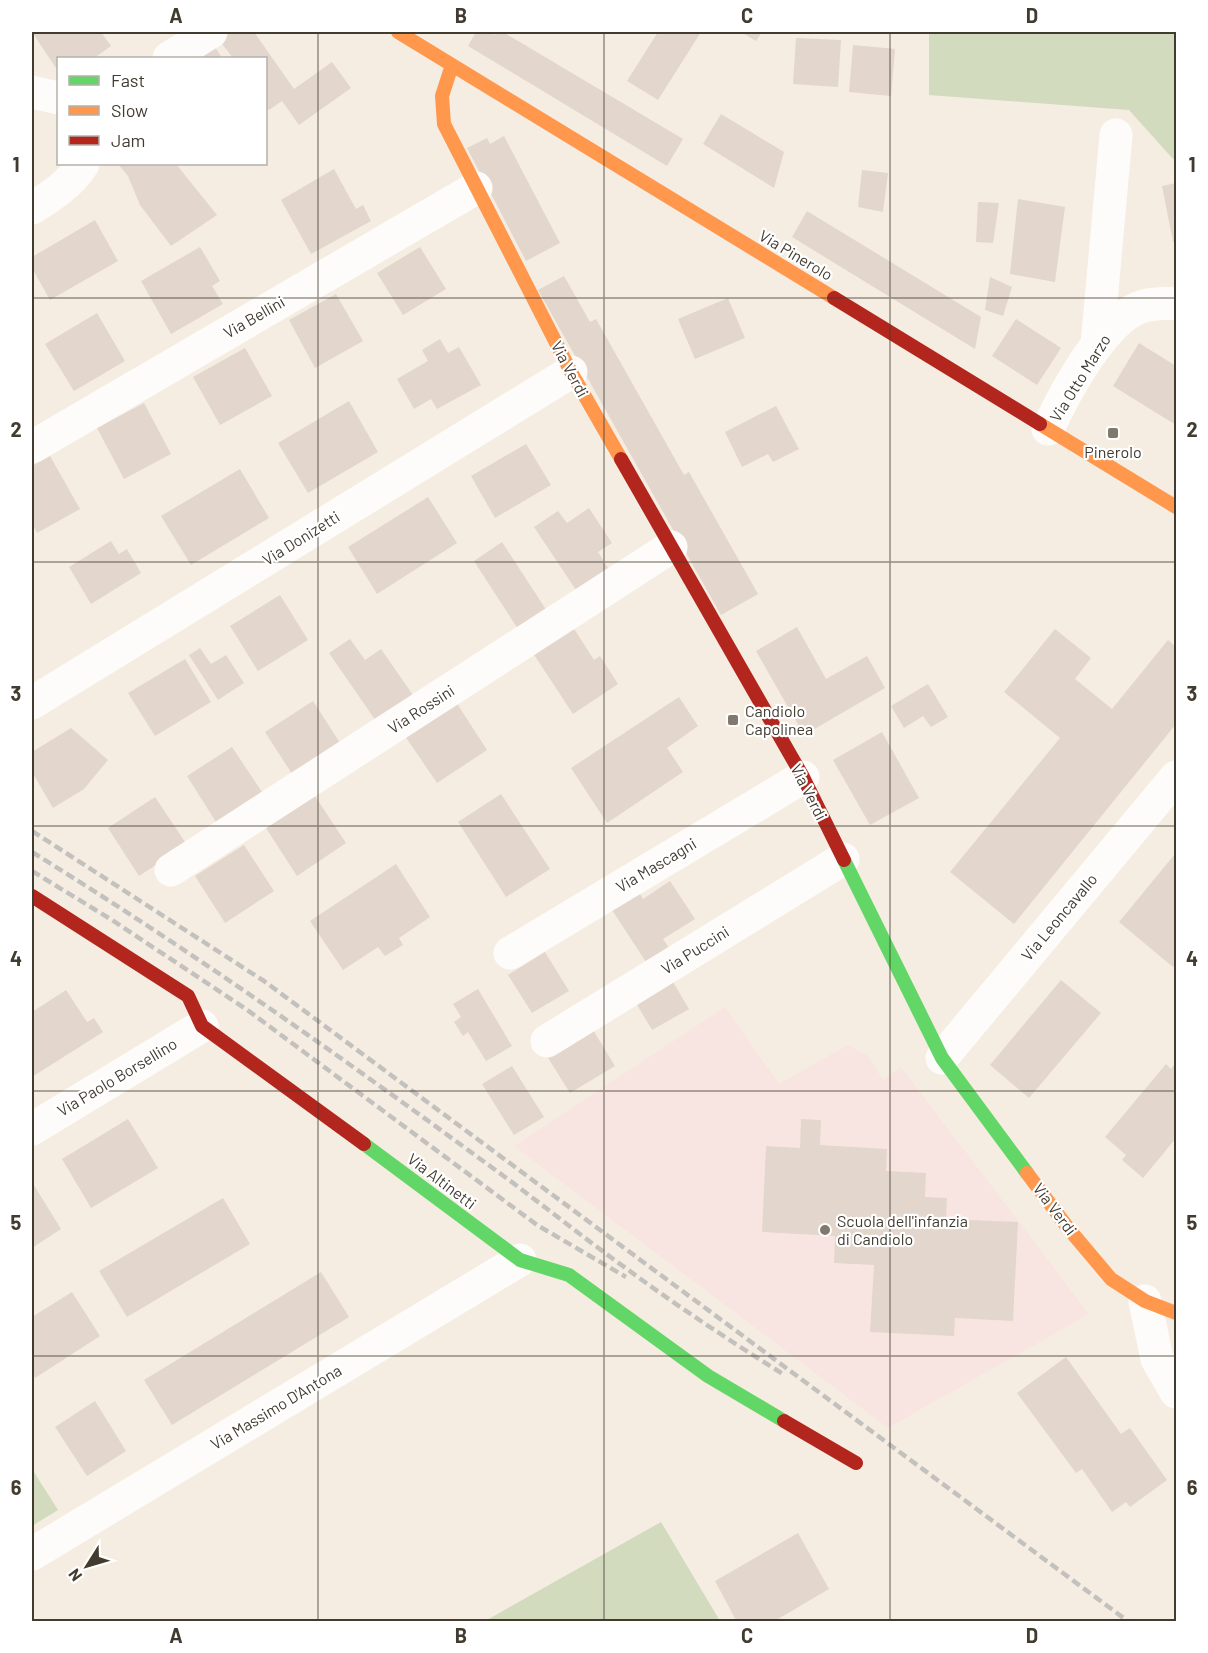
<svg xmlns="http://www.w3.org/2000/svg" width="1208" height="1653" font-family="Barlow,sans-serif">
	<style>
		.education { fill: #f8e5e2 }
		.green { fill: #d2dbbe }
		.building { fill: #e3d6cd }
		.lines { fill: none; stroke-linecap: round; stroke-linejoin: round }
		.street { stroke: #fefcfa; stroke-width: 33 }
		.fast { stroke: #63d668; stroke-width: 14 }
		.slow { stroke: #ff974d; stroke-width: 14 }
		.jam { stroke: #b3261e; stroke-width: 14 }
		.rail { stroke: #c3c1be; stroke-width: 4.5; stroke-dasharray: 9 4.5; stroke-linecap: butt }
		.grid { fill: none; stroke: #423b30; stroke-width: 1.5; stroke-opacity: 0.55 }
		.poi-dot { fill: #81796e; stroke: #fff; stroke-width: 2 }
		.labels { text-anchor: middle; stroke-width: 4.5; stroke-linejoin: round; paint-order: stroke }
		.street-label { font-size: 16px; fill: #423b30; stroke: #fff }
		.poi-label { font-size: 16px; fill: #423b30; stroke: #fff; text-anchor: start }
		.neatline { fill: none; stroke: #423b30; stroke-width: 2 }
		.grid-label { font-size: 20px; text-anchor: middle; font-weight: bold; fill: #423b30 }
	</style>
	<rect width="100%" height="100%" fill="#f5ede1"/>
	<path class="education" d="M 725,1007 L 779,1084 L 848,1045 L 868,1056 L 883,1080 L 901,1067 L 1089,1314 L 888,1428 L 514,1146 Z"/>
	<path class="green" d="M 929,32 L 1176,32 L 1176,158 L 1173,159 L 1129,110 L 929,95 Z
		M 32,1469 L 58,1510 L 32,1526 Z
		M 661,1522 L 720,1621 L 485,1621 Z"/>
	<path class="building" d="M 32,32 L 101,32 L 111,46 L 97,56 L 99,58 L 58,58 L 58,71 Z
		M 231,32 L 254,32 L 294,89 L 332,62 L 351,88 L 299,125 L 282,101 L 269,110 L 266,106 L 266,58 L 233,58 L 219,40 Z
		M 476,32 L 490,32 L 495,35 L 497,32 L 503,32 L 683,139 L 667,166 L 468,46 Z
		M 658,32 L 701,32 L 658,100 L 627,81 Z
		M 741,32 L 762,32 L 756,41 Z
		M 796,38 L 841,40 L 838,87 L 793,84 Z
		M 210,39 L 222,58 L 178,58 Z
		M 853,45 L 895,49 L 891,96 L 849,92 Z
		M 721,114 L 784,152 L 774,188 L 703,144 Z
		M 504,136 L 560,243 L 526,261 L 467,148 L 487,138 L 490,144 Z
		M 118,164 L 176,164 L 217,215 L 171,246 L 140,205 L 128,176 Z
		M 334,169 L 356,209 L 363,205 L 371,221 L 311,254 L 281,200 Z
		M 862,170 L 888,173 L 883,212 L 858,207 Z
		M 1176,183 L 1176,241 L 1173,242 L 1162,186 Z
		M 1018,199 L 1065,207 L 1055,282 L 1010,274 Z
		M 978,202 L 999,203 L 993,243 L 976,242 Z
		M 807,211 L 981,317 L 975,349 L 792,237 Z
		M 95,220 L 118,261 L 50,300 L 32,268 L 32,257 Z
		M 200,247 L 220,281 L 212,286 L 223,304 L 171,334 L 141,281 Z
		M 420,247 L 446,289 L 403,315 L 377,273 Z
		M 564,276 L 590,322 L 596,319 L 684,475 L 689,472 L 758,594 L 721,615 L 538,290 Z
		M 990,277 L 1012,287 L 1003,316 L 985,310 Z
		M 336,294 L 363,341 L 315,368 L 289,320 Z
		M 728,298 L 745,338 L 695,359 L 678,319 Z
		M 97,313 L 125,361 L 74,391 L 45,344 Z
		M 1016,319 L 1061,348 L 1037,385 L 992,356 Z
		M 440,339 L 448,353 L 459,347 L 481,385 L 437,409 L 431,399 L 414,409 L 397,379 L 428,361 L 422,350 Z
		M 1139,343 L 1176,366 L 1176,425 L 1113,386 Z
		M 245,348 L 272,396 L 220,425 L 193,377 Z
		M 349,401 L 378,452 L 308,493 L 278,443 Z
		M 144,403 L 171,454 L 124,479 L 97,428 Z
		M 776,406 L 799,449 L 773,462 L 768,454 L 742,467 L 725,432 Z
		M 526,444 L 551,485 L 495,518 L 471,476 Z
		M 50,456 L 80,509 L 37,533 L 32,523 L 32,466 Z
		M 240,469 L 269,518 L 191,565 L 161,516 Z
		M 428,497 L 457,543 L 377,594 L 348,547 Z
		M 589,508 L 612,543 L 598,552 L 608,568 L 576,590 L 534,527 L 558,511 L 567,523 Z
		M 111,541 L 119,554 L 127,549 L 141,573 L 91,604 L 69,567 Z
		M 502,542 L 547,611 L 518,629 L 474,561 Z
		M 280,595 L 308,640 L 258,671 L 230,626 Z
		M 569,621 L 594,660 L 600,656 L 618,684 L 573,714 L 529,647 Z
		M 797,627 L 826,679 L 867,656 L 885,688 L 804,735 L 756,651 Z
		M 1055,629 L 1091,658 L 1075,679 L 1112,709 L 1168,640 L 1176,647 L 1176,724 L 1014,924 L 950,872 L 1060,738 L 1004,692 Z
		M 350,639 L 365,660 L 381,649 L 415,698 L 378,724 L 329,653 Z
		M 200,648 L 211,664 L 226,655 L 244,683 L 218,700 L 189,655 Z
		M 185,659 L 211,702 L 155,736 L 128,693 Z
		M 928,684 L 948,717 L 931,727 L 923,716 L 904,728 L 891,706 Z
		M 679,697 L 698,726 L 667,748 L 683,772 L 607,823 L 571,768 Z
		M 313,701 L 342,746 L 294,777 L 265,732 Z
		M 456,702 L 487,750 L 437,783 L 405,736 Z
		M 71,728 L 108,760 L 84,789 L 53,808 L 32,772 L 32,752 Z
		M 882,732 L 919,798 L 870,825 L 833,760 Z
		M 232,747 L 262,792 L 216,822 L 187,776 Z
		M 313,793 L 346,843 L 297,876 L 264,825 Z
		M 501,794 L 550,869 L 506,897 L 458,822 Z
		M 155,797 L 187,845 L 139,876 L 108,828 Z
		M 244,845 L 274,891 L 225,923 L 195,876 Z
		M 1175,854 L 1176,962 L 1173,967 L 1119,922 Z
		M 396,864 L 430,917 L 399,938 L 403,945 L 385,956 L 378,947 L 343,970 L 310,921 Z
		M 670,881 L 695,919 L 663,939 L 671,951 L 648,965 L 612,910 L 639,892 L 643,899 Z
		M 545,952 L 569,991 L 532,1013 L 508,975 Z
		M 1061,980 L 1101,1013 L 1029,1098 L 990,1065 Z
		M 673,982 L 689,1009 L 652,1030 L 636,1003 Z
		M 478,989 L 512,1046 L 486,1061 L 468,1032 L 463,1036 L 454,1022 L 461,1017 L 453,1004 Z
		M 66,990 L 87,1022 L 94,1018 L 103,1032 L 32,1077 L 32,1012 Z
		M 590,1025 L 615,1066 L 570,1093 L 545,1053 Z
		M 1176,1062 L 1176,1138 L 1143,1178 L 1122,1160 L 1126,1155 L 1105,1137 L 1166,1064 L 1171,1069 Z
		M 512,1066 L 544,1117 L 514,1135 L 482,1084 Z
		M 128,1119 L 158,1168 L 91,1208 L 62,1159 Z
		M 801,1119 L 821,1120 L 820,1145 L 887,1149 L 886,1171 L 926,1173 L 925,1197 L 947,1198 L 946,1219 L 1018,1222 L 1013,1321 L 955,1318 L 954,1336 L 870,1332 L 874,1265 L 834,1263 L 835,1236 L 762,1232 L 766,1146 L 800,1148 Z
		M 32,1182 L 61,1229 L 32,1248 Z
		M 223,1198 L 250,1244 L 127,1317 L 99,1271 Z
		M 321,1272 L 349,1317 L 172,1425 L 144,1380 Z
		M 72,1292 L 100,1336 L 35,1378 L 32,1371 L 32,1317 Z
		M 1066,1357 L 1121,1434 L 1130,1428 L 1167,1480 L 1130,1507 L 1126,1502 L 1112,1512 L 1082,1469 L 1076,1473 L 1017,1393 Z
		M 95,1401 L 126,1451 L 87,1476 L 55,1427 Z
		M 798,1533 L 829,1589 L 773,1622 L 737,1622 L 715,1581 Z"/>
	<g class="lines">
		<path class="street" d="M 169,58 L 211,32
			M 32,92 L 58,98
			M 32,208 C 52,196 70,184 83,164
			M 1097,345 L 1116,135
			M 1048,429 C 1064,394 1105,316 1144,306 C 1154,303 1166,304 1176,303
			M 32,447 L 476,188
			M 32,703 L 571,372
			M 171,870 L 671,547
			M 510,953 L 803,777
			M 547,1041 L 843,859
			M 942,1058 L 1176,777
			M 32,1129 L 202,1026
			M 1145,1301 L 1157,1359 L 1176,1392
			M 32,1554 L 520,1260"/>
		<path class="fast" d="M 844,860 L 942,1058 L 1027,1173
			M 364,1144 L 520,1260 L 569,1275 L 708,1376 L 784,1421"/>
		<path class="slow" d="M 398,32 L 834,298
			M 452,65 L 442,96 L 444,124 L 571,372 L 621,459
			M 1040,424 L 1176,507
			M 1027,1173 L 1068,1228 L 1111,1279 L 1145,1301 L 1176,1313"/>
		<path class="jam" d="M 834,298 L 1040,424
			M 621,459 L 803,777 L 844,860
			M 32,896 L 188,996 L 202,1026 L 364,1144
			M 784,1421 L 856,1463"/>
		<path class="rail" d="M 32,831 L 264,981 L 1129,1622
			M 32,852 C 187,948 336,1053 483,1161 C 532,1196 578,1234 627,1269 C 677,1306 730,1341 783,1374
			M 32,871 L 112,920 L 246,1009 L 537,1225 L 626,1277"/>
	</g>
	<path class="grid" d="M 318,32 L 318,1622M 604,32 L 604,1622M 890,32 L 890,1622M 32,298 L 1176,298M 32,562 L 1176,562M 32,826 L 1176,826M 32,1091 L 1176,1091M 32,1356 L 1176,1356"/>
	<g class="poi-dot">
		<rect x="1107" y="427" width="12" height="12" rx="3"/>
		<rect x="727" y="714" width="12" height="12" rx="3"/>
		<circle cx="825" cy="1230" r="6"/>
	</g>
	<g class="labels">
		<g class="street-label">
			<text transform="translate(796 255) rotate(31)" y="6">Via Pinerolo</text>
			<text transform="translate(254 317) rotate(-30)" y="6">Via Bellini</text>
			<text transform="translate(570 369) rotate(62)" y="6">Via Verdi</text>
			<text transform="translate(1080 378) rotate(-58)" y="6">Via Otto Marzo</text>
			<text transform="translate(301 538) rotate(-32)" y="6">Via Donizetti</text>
			<text transform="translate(421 709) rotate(-33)" y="6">Via Rossini</text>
			<text transform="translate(809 792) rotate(63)" y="6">Via Verdi</text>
			<text transform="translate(656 865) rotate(-31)" y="6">Via Mascagni</text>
			<text transform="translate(1059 917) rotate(-50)" y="6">Via Leoncavallo</text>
			<text transform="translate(695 950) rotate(-32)" y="6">Via Puccini</text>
			<text transform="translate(117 1077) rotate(-31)" y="6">Via Paolo Borsellino</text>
			<text transform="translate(442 1181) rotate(37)" y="6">Via Altinetti</text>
			<text transform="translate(1055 1209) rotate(53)" y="6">Via Verdi</text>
			<text transform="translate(276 1407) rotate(-31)" y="6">Via Massimo D'Antona</text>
		</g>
		<g class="poi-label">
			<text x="1113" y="458" text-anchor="middle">Pinerolo</text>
			<text x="745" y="717">Candiolo<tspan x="745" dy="18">Capolinea</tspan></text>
			<text x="837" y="1227">Scuola dell'infanzia<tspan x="837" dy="18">di Candiolo</tspan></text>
		</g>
	</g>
	<rect width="1208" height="1653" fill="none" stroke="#ffffff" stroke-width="66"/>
	<rect x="57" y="57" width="210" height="108" fill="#ffffff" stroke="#b3b1ac" stroke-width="1.5"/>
	<rect x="69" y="76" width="30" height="9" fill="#63d668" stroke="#b3b1ac" stroke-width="1.5"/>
	<text x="111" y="87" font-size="18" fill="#423b30">Fast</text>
	<rect x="69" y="106" width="30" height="9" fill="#ff974d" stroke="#b3b1ac" stroke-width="1.5"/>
	<text x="111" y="117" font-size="18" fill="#423b30">Slow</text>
	<rect x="69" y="136" width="30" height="9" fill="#b3261e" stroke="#b3b1ac" stroke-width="1.5"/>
	<text x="111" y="147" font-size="18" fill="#423b30">Jam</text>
	<g transform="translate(87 1566) rotate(233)" stroke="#ffffff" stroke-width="4.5" paint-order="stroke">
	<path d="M0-4.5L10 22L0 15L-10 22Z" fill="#423b30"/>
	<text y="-9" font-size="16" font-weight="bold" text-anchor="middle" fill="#423b30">N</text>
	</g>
	<rect x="33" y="33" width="1142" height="1587" class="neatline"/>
	<g class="grid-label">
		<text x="176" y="23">A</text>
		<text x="461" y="23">B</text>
		<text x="747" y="23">C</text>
		<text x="1032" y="23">D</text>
		<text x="16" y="172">1</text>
		<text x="1192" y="172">1</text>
		<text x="16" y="437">2</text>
		<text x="1192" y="437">2</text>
		<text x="16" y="701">3</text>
		<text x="1192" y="701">3</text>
		<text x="16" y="966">4</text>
		<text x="1192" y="966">4</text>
		<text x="16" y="1230">5</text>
		<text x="1192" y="1230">5</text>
		<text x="16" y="1495">6</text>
		<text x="1192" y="1495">6</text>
		<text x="176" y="1643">A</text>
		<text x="461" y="1643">B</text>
		<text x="747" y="1643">C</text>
		<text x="1032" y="1643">D</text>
	</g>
</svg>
